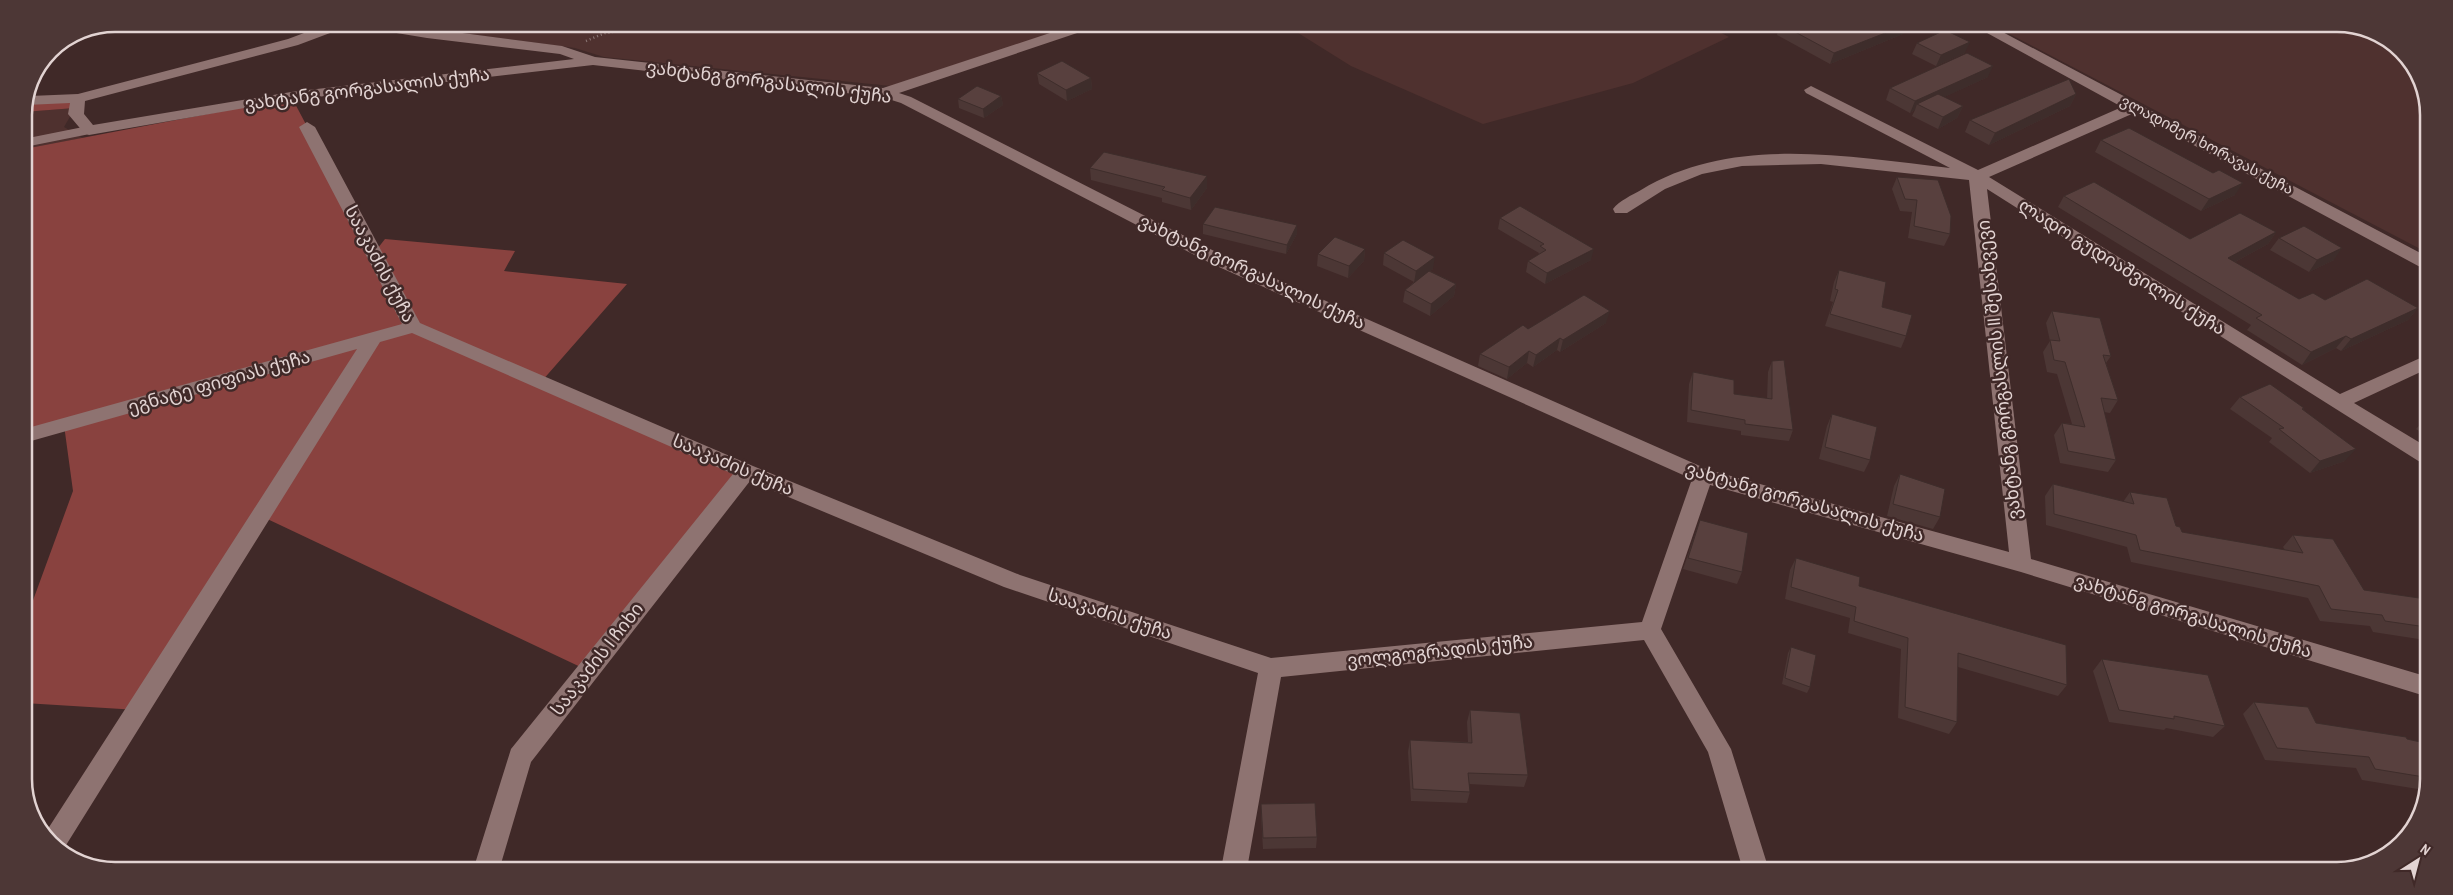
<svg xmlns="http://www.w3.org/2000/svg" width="2453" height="895" font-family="'Archivo Narrow','Noto Sans Georgian',sans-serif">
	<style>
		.built { fill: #4f312f }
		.green { fill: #89423f }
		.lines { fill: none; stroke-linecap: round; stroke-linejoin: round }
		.path { stroke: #8c7877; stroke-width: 2.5; stroke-dasharray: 1 3; stroke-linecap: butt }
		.service { stroke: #8e7371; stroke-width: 8 }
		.minor { fill: #8e7371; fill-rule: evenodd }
		.wall { fill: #4c3735 }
		.shaded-wall { fill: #3e2d2b }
		.building { fill: #58403e; stroke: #3e2d2b }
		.labels { text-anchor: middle; stroke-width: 5; stroke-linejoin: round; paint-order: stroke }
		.far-street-label { font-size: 15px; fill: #e2d3d2; stroke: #402928 }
		.street-label { font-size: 18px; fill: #e2d3d2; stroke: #402928 }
		.rim { fill: none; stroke: #e2d3d2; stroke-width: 2.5 }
	</style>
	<rect width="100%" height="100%" fill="#402928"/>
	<path class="built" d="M 394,24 L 1075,26 L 891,86 L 604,57 L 575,48 Z
		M 1287,26 L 1710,27 L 1729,37 L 1633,83 L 1483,124 L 1351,66 Z
		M 1998,28 L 2367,29 L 2410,59 L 2429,109 L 2428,253 Z
		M 75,108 L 64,127 L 83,138 L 24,149 L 24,112 Z"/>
	<path class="green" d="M 78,98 L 75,108 L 24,112 L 28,101 Z
		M 292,98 L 374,253 L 385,239 L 515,251 L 504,271 L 627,284 L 541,382 L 746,471 L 589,671 L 261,516 L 138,710 L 24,703 L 24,625 L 73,491 L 64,425 L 24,436 L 24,149 Z"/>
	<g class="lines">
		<path class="path" d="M 586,41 L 605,33 L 662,25"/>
		<path class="service" d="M 24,143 L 89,130"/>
		<path class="minor" d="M 328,24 L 348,24 L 346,27 L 298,45 L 85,101 L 84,114 L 93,125 L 291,92 L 574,59 L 560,54 L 427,38 L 366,28 L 359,24 L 394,24 L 562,46 L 595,57 L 883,88 L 1071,26 L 1091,26 L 1089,29 L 899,93 L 911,97 L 1222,255 L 1709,470 L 2009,552 L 1969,180 L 1821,164 L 1742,166 L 1702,174 L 1665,189 L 1627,213 L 1615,213 L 1613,209 C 1619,201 1632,195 1641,190 C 1733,134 1848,157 1950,168 L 1806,93 L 1804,90 L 1811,86 L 1978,170 L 2122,107 L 1978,28 L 1995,28 L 2428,257 L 2428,269 L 2422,268 L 2134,113 L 1989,177 L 2340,394 L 2427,355 L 2427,369 L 2354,403 L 2427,447 L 2427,464 L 2420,462 L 1987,189 L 2031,559 L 2425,676 L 2425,696 L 2021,572 L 1710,485 L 1661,629 L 1731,749 L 1769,870 L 1743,870 L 1708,752 L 1644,640 L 1281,677 L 1247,869 L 1221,869 L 1258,673 L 1004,587 L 750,481 L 531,762 L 500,867 L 474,867 L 511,749 L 733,474 L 412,333 L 380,342 L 63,850 L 44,835 L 357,349 L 24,443 L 24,429 L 402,324 L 299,127 L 307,122 L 315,127 L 420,323 L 753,466 L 1020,575 L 1271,658 L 1642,622 L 1692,479 L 1210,263 L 901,103 L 882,97 L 593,65 L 291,100 L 89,135 L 84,133 L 68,114 L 70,103 L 26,105 L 30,96 L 78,94 L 288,39 Z
			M 1713,27 L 1730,27 L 1731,29 L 1724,33 Z"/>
	</g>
	<path class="wall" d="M 1779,27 L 1905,28 L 1903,34 L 1830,64 L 1777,35 Z
		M 1917,43 L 1965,53 L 1936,66 L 1912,54 Z
		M 1037,73 L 1091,78 L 1092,89 L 1067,101 L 1039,84 Z
		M 1988,77 L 1944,97 L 1963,106 L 1957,118 L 1938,129 L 1912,116 L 1915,110 L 1910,113 L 1886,100 L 1890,88 Z
		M 2076,94 L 2070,106 L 1989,145 L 1965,132 L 1970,120 Z
		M 1001,96 L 1003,105 L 984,118 L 959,108 L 958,99 Z
		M 2101,140 L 2235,195 L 2201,211 L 2095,152 Z
		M 1090,168 L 1207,188 L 1191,210 L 1162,202 L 1162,198 L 1091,180 Z
		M 1897,177 L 1950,234 L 1944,246 L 1908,238 L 1912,212 L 1900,211 L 1892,189 Z
		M 2064,196 L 2190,239 L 2276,232 L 2268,244 L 2235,262 L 2299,299 L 2325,300 L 2418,308 L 2408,320 L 2341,351 L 2336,348 L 2302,365 L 2247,330 L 2251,325 L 2058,207 Z
		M 1500,218 L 1591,260 L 1545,284 L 1526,272 L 1528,261 L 1538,255 L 1539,253 L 1498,229 Z
		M 1203,224 L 1297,234 L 1286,254 L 1203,234 Z
		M 2279,238 L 2334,260 L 2309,272 L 2270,250 Z
		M 1365,249 L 1364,261 L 1348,278 L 1317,266 L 1318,254 Z
		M 1384,253 L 1433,269 L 1430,271 L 1456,284 L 1454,296 L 1430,316 L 1403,302 L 1405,290 L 1414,282 L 1383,265 Z
		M 1839,270 L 1882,307 L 1906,336 L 1901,348 L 1825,326 L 1833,302 L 1830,301 L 1834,282 Z
		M 2052,311 L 2111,356 L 2106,363 L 2118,400 L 2110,413 L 2104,412 L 2116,460 L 2108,472 L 2060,463 L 2054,435 L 2062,423 L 2072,424 L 2057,374 L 2047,372 L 2043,352 L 2050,341 L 2046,323 Z
		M 1606,323 L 1560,352 L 1557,350 L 1533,367 L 1527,363 L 1507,379 L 1478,366 L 1480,354 L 1528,329 Z
		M 1772,361 L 1793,430 L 1789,441 L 1741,435 L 1741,431 L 1687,422 L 1689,384 L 1693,372 L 1734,394 L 1767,399 L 1768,372 Z
		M 2240,397 L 2303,409 L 2345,461 L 2310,473 L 2269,442 L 2272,438 L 2230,409 Z
		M 1832,414 L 1870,460 L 1864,472 L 1819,459 L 1827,426 Z
		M 2427,417 L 2427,436 L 2416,429 Z
		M 1900,474 L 1940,517 L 1933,529 L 1887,516 L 1894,486 Z
		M 2053,484 L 2123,502 L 2130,492 L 2176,526 L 2182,532 L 2285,550 L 2283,547 L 2293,535 L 2364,590 L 2426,599 L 2425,640 L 2373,632 L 2370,626 L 2320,621 L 2308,598 L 2131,562 L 2127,547 L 2046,525 L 2045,496 Z
		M 1700,520 L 1742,572 L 1737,584 L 1683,569 Z
		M 1796,558 L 1859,586 L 2067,685 L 2058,696 L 1958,667 L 1957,722 L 1949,734 L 1898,718 L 1901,649 L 1848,633 L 1850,618 L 1785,599 L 1790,570 Z
		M 1791,647 L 1810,687 L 1807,693 L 1782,684 L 1788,653 Z
		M 2102,659 L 2225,726 L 2213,737 L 2166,728 L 2164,730 L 2109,722 L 2093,671 Z
		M 2254,702 L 2316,723 L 2407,739 L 2425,743 L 2424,790 L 2362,780 L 2356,768 L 2265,760 L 2243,714 Z
		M 1470,710 L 1528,775 L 1524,787 L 1469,784 L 1470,792 L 1467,803 L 1411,801 L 1408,752 L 1410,740 L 1468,742 L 1467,722 Z
		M 1261,804 L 1317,837 L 1316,848 L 1263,849 L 1261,815 Z"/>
	<path class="shaded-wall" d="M 1898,28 L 1905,28 L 1903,34 L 1830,64 L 1834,53 Z
		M 1970,42 L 1965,53 L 1936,66 L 1941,55 Z
		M 1993,66 L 1988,77 L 1923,107 L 1917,104 L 1915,110 L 1910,113 L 1915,101 Z
		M 1091,78 L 1092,89 L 1067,101 L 1066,90 Z
		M 2076,94 L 2070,106 L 1989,145 L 1995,133 Z
		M 1001,96 L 1003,105 L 984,118 L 983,109 Z
		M 1963,106 L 1957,118 L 1938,129 L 1943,117 Z
		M 1207,176 L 1207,188 L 1191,210 L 1190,198 Z
		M 2243,183 L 2235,195 L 2201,211 L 2209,199 Z
		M 1297,225 L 1297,234 L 1286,254 L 1287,245 Z
		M 2276,232 L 2268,244 L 2220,270 L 2228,258 Z
		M 2342,248 L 2334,260 L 2309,272 L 2317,260 Z
		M 1365,249 L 1364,261 L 1348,278 L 1349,266 Z
		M 1594,249 L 1591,260 L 1545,284 L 1547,273 Z
		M 1435,257 L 1433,269 L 1414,283 L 1416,271 Z
		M 1456,284 L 1454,296 L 1430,316 L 1431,304 Z
		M 2418,308 L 2408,320 L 2341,351 L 2351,339 Z
		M 1610,311 L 1606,323 L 1560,352 L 1563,340 Z
		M 2346,336 L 2336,348 L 2302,365 L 2311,352 Z
		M 1560,338 L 1557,350 L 1533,367 L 1536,355 Z
		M 1529,351 L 1527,363 L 1507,379 L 1509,367 Z
		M 2356,449 L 2345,461 L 2310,473 L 2320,461 Z"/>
	<path class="building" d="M 1786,27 L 1898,28 L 1834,53 Z
		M 1945,30 L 1970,42 L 1941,55 L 1917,43 Z
		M 1967,53 L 1993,66 L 1915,101 L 1890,88 Z
		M 1062,61 L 1091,78 L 1066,90 L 1037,73 Z
		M 2069,79 L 2076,94 L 1995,133 L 1970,120 Z
		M 977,86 L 1001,96 L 983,109 L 958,99 Z
		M 1938,94 L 1963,106 L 1943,117 L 1917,104 Z
		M 2129,128 L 2213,173 L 2219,170 L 2243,183 L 2209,199 L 2101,140 Z
		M 1104,152 L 1207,176 L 1190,198 L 1162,190 L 1165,187 L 1090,168 Z
		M 1897,177 L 1938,180 L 1951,216 L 1950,234 L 1914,226 L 1917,200 L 1905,199 Z
		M 2094,182 L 2190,239 L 2240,213 L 2276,232 L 2228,258 L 2299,299 L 2313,293 L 2325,300 L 2367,279 L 2418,308 L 2351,339 L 2346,336 L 2311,352 L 2256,318 L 2262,315 L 2064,196 Z
		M 1520,206 L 1594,249 L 1547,273 L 1528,261 L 1546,250 L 1540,246 L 1544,244 L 1500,218 Z
		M 1215,207 L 1297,225 L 1287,245 L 1203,224 Z
		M 2304,226 L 2342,248 L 2317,260 L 2279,238 Z
		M 1335,237 L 1365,249 L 1349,266 L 1318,254 Z
		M 1403,240 L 1435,257 L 1416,271 L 1384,253 Z
		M 1839,270 L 1886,282 L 1882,307 L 1912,315 L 1906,336 L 1830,314 L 1838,290 L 1835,289 Z
		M 1429,271 L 1456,284 L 1431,304 L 1405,290 Z
		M 1584,295 L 1610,311 L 1563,340 L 1560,338 L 1536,355 L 1529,351 L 1509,367 L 1480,354 L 1523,325 L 1528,329 Z
		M 2052,311 L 2100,318 L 2111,356 L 2103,355 L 2118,400 L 2101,398 L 2116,460 L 2068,451 L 2062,423 L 2085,427 L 2065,362 L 2054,360 L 2050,340 L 2060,341 Z
		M 1784,360 L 1793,430 L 1745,424 L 1745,420 L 1691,410 L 1693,372 L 1734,380 L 1734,394 L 1772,399 L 1772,361 Z
		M 2270,384 L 2304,408 L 2302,409 L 2356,449 L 2320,461 L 2279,429 L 2284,428 L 2240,397 Z
		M 1832,414 L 1877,427 L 1870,460 L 1825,447 Z
		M 1900,474 L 1945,489 L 1940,517 L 1893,504 Z
		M 2053,484 L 2134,504 L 2130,492 L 2167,498 L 2176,526 L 2180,527 L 2182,532 L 2303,553 L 2293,535 L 2333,539 L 2364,590 L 2426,599 L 2426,627 L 2385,621 L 2382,615 L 2331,609 L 2319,586 L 2140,550 L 2136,535 L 2054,514 Z
		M 1700,520 L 1748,533 L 1742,572 L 1688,558 Z
		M 1796,558 L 1860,577 L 1859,586 L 2066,645 L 2067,685 L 1958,653 L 1957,722 L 1905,707 L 1908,638 L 1854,621 L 1856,607 L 1791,587 Z
		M 1791,647 L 1816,655 L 1810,687 L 1785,678 Z
		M 2102,659 L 2208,675 L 2225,726 L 2174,716 L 2174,719 L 2119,710 Z
		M 2254,702 L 2308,707 L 2316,723 L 2406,737 L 2407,739 L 2425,743 L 2424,777 L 2375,769 L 2369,757 L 2277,748 Z
		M 1470,710 L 1520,713 L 1528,775 L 1468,773 L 1470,792 L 1413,789 L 1410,740 L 1472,743 Z
		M 1315,803 L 1317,837 L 1263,838 L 1261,804 Z
		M 1478,868 L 1478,869 L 1441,869 Z"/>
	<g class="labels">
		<g class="far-street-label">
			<text transform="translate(2207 145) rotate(28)" y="5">ვლადიმერ ხორავას ქუჩა</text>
		</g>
		<g class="street-label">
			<text transform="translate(769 82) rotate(7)" y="6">ვახტანგ გორგასალის ქუჩა</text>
			<text transform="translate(367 89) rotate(-7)" y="6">ვახტანგ გორგასალის ქუჩა</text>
			<text transform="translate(380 264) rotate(62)" y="6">სააკაძის ქუჩა</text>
			<text transform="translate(2122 267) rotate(32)" y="6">ლადო გუდიაშვილის ქუჩა</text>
			<text transform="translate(1252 272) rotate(25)" y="6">ვახტანგ გორგასალის ქუჩა</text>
			<text transform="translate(1999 370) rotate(-96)" y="6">ვახტანგ გორგასლის II შესახვევი</text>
			<text transform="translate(219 382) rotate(-16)" y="6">ეგნატე ფიფიას ქუჩა</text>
			<text transform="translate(733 465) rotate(23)" y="6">სააკაძის ქუჩა</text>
			<text transform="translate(1805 502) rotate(16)" y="6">ვახტანგ გორგასალის ქუჩა</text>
			<text transform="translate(1110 614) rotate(18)" y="6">სააკაძის ქუჩა</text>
			<text transform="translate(2193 616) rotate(17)" y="6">ვახტანგ გორგასალის ქუჩა</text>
			<text transform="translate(1440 651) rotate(-6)" y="6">ვოლგოგრადის ქუჩა</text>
			<text transform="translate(597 659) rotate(-52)" y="6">სააკაძის I ჩიხი</text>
		</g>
	</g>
	<path d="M0 0H2453V895H0ZM115 32H2337A83 83 0 0 1 2420 115V779A83 83 0 0 1 2337 862H115A83 83 0 0 1 32 779V115A83 83 0 0 1 115 32Z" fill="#4d3736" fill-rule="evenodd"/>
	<path class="rim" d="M115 32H2337A83 83 0 0 1 2420 115V779A83 83 0 0 1 2337 862H115A83 83 0 0 1 32 779V115A83 83 0 0 1 115 32Z"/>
	<g transform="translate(2418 860) rotate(36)" stroke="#402928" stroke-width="4" paint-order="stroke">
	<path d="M0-4L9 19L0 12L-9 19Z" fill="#e2d3d2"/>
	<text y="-8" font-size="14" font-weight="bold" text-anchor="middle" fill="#e2d3d2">N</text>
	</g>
</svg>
